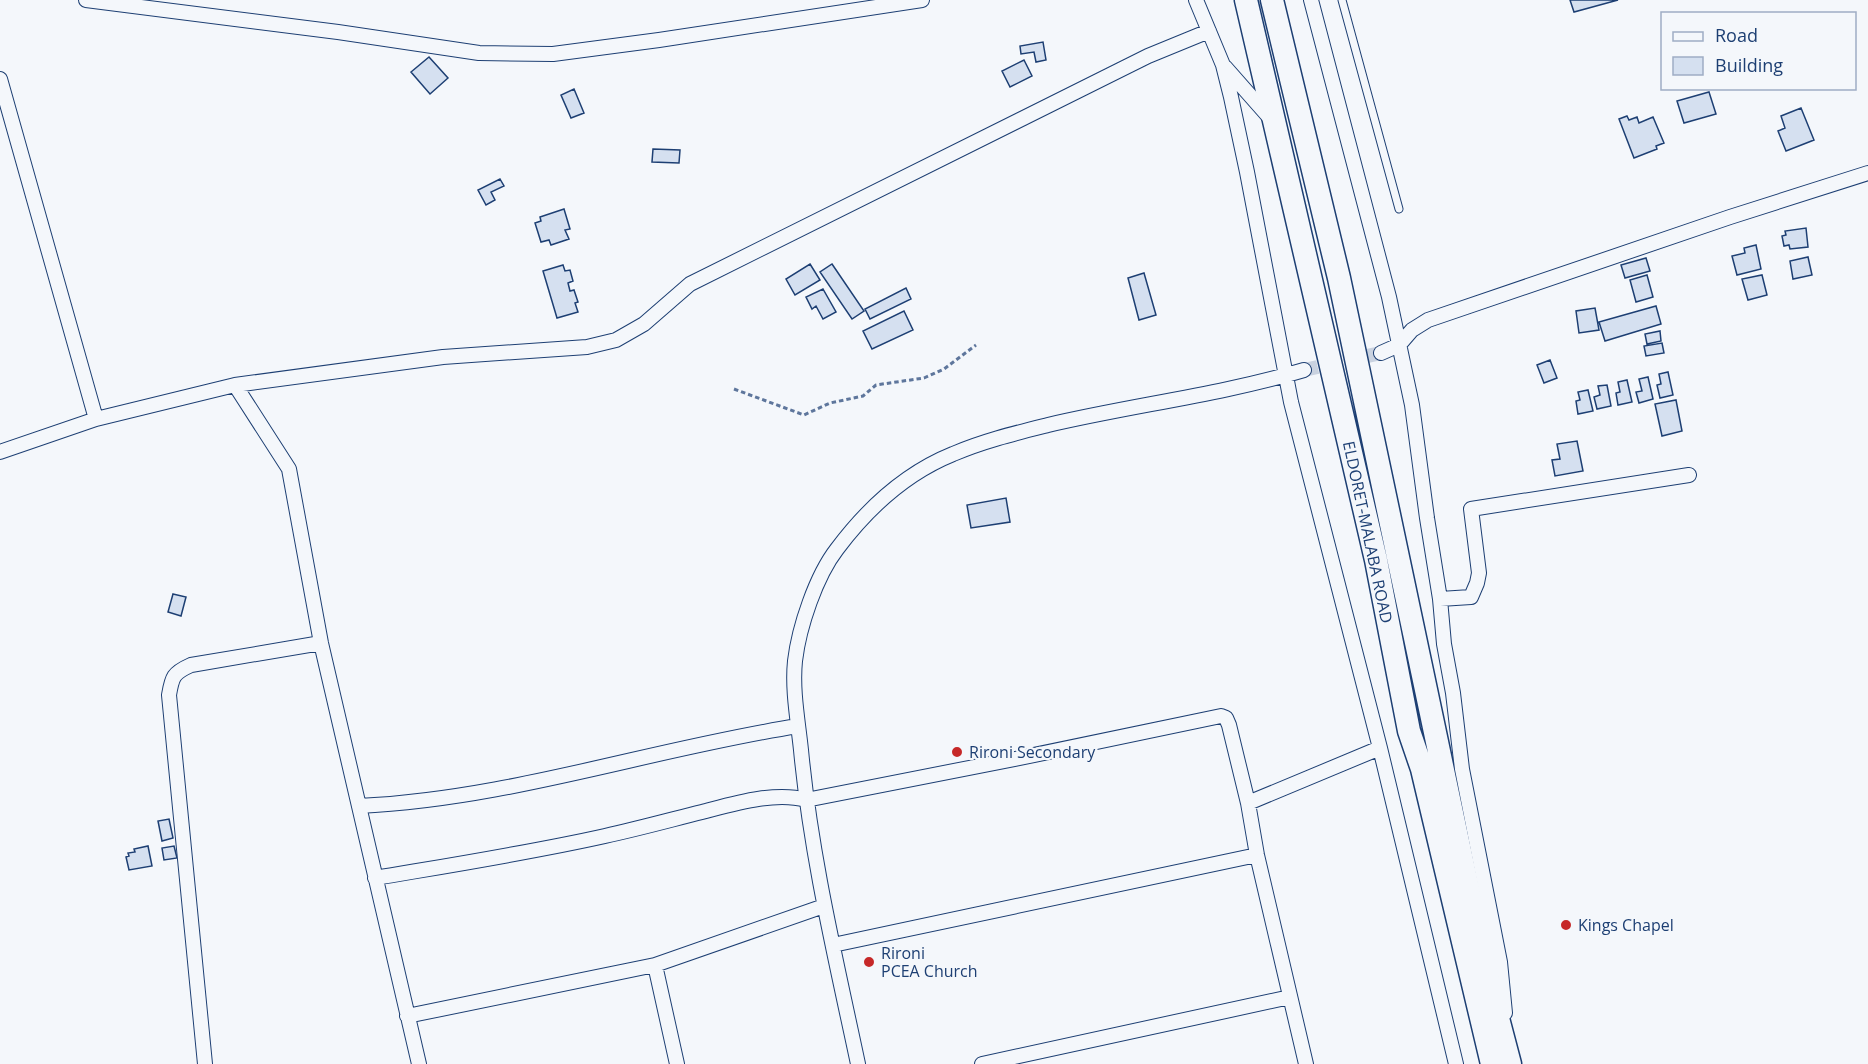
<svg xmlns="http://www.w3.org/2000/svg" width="1868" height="1064" font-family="'Open Sans',sans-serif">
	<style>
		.building { fill: #d5e0f0; stroke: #1d3f73; stroke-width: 1.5 }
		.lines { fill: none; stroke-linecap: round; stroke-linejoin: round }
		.minor-tunnel { stroke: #c9d2e0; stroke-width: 14; stroke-dasharray: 14 7; stroke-linecap: butt }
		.service-casing { stroke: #1d3f73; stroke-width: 9 }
		.minor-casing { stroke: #1d3f73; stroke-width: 16 }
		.trunk-casing { stroke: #1d3f73; stroke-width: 25 }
		.path { stroke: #5e769c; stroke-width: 3; stroke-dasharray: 4.5 3; stroke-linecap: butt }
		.service { stroke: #f4f7fb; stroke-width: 7 }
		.minor { stroke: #f4f7fb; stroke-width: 14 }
		.trunk { stroke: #f4f7fb; stroke-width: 22 }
		.poi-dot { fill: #c62828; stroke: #f4f7fb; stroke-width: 2 }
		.labels { text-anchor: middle; stroke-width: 4.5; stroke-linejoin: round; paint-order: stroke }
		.street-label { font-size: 16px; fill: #1d3f73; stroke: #f4f7fb }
		.poi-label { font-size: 16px; fill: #1d3f73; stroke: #f4f7fb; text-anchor: start }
	</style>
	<rect width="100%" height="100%" fill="#f4f7fb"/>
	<path class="building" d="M 1570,0 L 1618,0 L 1574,12 Z
		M 1043,42 L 1046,60 L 1036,62 L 1034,52 L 1021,54 L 1020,46 Z
		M 429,57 L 448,78 L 430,94 L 411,72 Z
		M 1024,60 L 1032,76 L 1010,87 L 1002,71 Z
		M 574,89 L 584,113 L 571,118 L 561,95 Z
		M 1709,92 L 1716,114 L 1684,123 L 1677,101 Z
		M 1801,108 L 1814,140 L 1786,151 L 1778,131 L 1785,128 L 1781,116 Z
		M 1627,116 L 1629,120 L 1637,117 L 1639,123 L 1653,117 L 1664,143 L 1656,146 L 1657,149 L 1634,158 L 1619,119 Z
		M 653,149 L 680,150 L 679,163 L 652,162 Z
		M 500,179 L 504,186 L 491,192 L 495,200 L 486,205 L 478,190 Z
		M 564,209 L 570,229 L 565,230 L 569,239 L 551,245 L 549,240 L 541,242 L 535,223 L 541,221 L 540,217 Z
		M 1806,228 L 1808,247 L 1790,249 L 1789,245 L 1784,246 L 1782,236 L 1786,235 L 1785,231 Z
		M 1756,245 L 1761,269 L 1737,275 L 1732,256 L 1745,253 L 1744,248 Z
		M 1808,257 L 1812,275 L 1793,279 L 1790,261 Z
		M 1646,258 L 1650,271 L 1625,278 L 1621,265 Z
		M 810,264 L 820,280 L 795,295 L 786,279 Z
		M 832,264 L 864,311 L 852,319 L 820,272 Z
		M 563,265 L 565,271 L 570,270 L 573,281 L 568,283 L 570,291 L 574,290 L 578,302 L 575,303 L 578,312 L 557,318 L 543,271 Z
		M 1144,273 L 1156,315 L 1139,320 L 1128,278 Z
		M 1647,275 L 1653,297 L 1636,302 L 1630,280 Z
		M 1762,275 L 1767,295 L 1748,300 L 1742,279 Z
		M 906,288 L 911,299 L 870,319 L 865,309 Z
		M 823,289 L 836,312 L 823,319 L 816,306 L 812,309 L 806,297 Z
		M 1656,306 L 1661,324 L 1605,341 L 1599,322 Z
		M 1595,308 L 1599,330 L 1579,333 L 1576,311 Z
		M 904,311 L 913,330 L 872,349 L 863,331 Z
		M 1660,331 L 1661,341 L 1647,344 L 1645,334 Z
		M 1662,343 L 1664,353 L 1646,356 L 1644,346 Z
		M 1550,360 L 1557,378 L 1544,383 L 1537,365 Z
		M 1668,372 L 1673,395 L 1660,398 L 1657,385 L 1661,384 L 1659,374 Z
		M 1648,377 L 1653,399 L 1639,403 L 1636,392 L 1642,391 L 1639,379 Z
		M 1627,380 L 1632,402 L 1618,405 L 1616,393 L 1620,392 L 1618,382 Z
		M 1607,385 L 1611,406 L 1597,409 L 1594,397 L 1600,395 L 1598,386 Z
		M 1588,390 L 1593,411 L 1578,414 L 1576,401 L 1580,400 L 1578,392 Z
		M 1676,400 L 1682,431 L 1662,436 L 1655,404 Z
		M 1577,441 L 1583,471 L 1555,476 L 1552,460 L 1560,459 L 1557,444 Z
		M 1006,498 L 1010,522 L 971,528 L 967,505 Z
		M 173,594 L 186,597 L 181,616 L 168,612 Z
		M 169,819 L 173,838 L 162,841 L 158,821 Z
		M 148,846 L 152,866 L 129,870 L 126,857 L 129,856 L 128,853 L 135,852 L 134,849 Z
		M 174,846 L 177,858 L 164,860 L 162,848 Z"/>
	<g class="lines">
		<path class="minor-tunnel" d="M 1304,370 L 1381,353"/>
		<defs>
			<path id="service" d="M 1342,0 L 1399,209"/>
			<path id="minor" d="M 86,0 L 338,32 L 479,53 L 553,54 L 659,40 L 922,0
				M 1196,0 L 1223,65 L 1231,97 L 1247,172 L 1291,402 L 1380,748 L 1456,1064
				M 1311,0 L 1389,297 L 1412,405 L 1427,518 L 1440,599 L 1444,644 L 1453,693 L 1462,769 L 1500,962 L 1505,1013
				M 1225,67 L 1270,118
				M 0,79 L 96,419
				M 1381,353 L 1399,345 L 1412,330 L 1428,320 L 1730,217 L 1868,173
				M 235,385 L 289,469 L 321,643 L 419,1064
				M 0,452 L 96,419 L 235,385 L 443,357 L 587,347 L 616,340 L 644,324 L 690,284 L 1148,56 L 1209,31
				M 1440,599 L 1471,597 L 1477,583 L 1479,573 L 1471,509 L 1689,475
				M 1248,803 L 1380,748
				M 359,806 C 509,799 651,749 798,726
				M 375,878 C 452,865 529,853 605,836 C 637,829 670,820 702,812 C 733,804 775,791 806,800 L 1015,759 L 1221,716 L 1226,718 L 1229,725 L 1248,803 L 1257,855 L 1306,1064
				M 833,945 L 1257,855
				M 407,1016 L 655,965
				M 205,1064 L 169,695 C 172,677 173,673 191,665 L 321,643
				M 677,1064 L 655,965 L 824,906
				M 858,1064 C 836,960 811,856 801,750 C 798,721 792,690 795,661 C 799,627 816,576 837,549 C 867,509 906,473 953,454 C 983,441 1016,433 1048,425 C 1133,405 1220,395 1304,370
				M 982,1064 L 1290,997"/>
			<path id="trunk" d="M 1246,0 L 1376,560 L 1409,731 L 1422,769 L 1492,1064
				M 1272,0 L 1339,278 L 1485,969 L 1510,1064"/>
		</defs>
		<use href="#service" class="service-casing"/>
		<use href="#minor" class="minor-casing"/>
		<use href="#trunk" class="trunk-casing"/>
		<path class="path" d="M 734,389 L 804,415 L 830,403 L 863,396 L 876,385 L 924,378 L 944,369 L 976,345"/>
		<use href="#service" class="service"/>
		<use href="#minor" class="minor"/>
		<use href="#trunk" class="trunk"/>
	</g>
	<g class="poi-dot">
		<circle cx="957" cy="752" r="6"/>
		<circle cx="1566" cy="925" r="6"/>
		<circle cx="869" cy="962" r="6"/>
	</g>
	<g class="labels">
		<g class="street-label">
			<text transform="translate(1368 532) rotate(78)" y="6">ELDORET-MALABA ROAD</text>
		</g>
		<g class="poi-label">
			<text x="969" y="758">Rironi Secondary</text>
			<text x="1578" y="931">Kings Chapel</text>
			<text x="881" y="959">Rironi<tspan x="881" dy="18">PCEA Church</tspan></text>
		</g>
	</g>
	<rect x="1661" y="12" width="195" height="78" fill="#f4f7fb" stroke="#9eadc5" stroke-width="1.5"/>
	<rect x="1673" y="32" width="30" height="9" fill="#f4f7fb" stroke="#9eadc5" stroke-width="1.5"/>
	<text x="1715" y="42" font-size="18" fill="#1d3f73">Road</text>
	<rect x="1673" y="57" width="30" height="18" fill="#d5e0f0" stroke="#9eadc5" stroke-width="1.5"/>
	<text x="1715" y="72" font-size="18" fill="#1d3f73">Building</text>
</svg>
